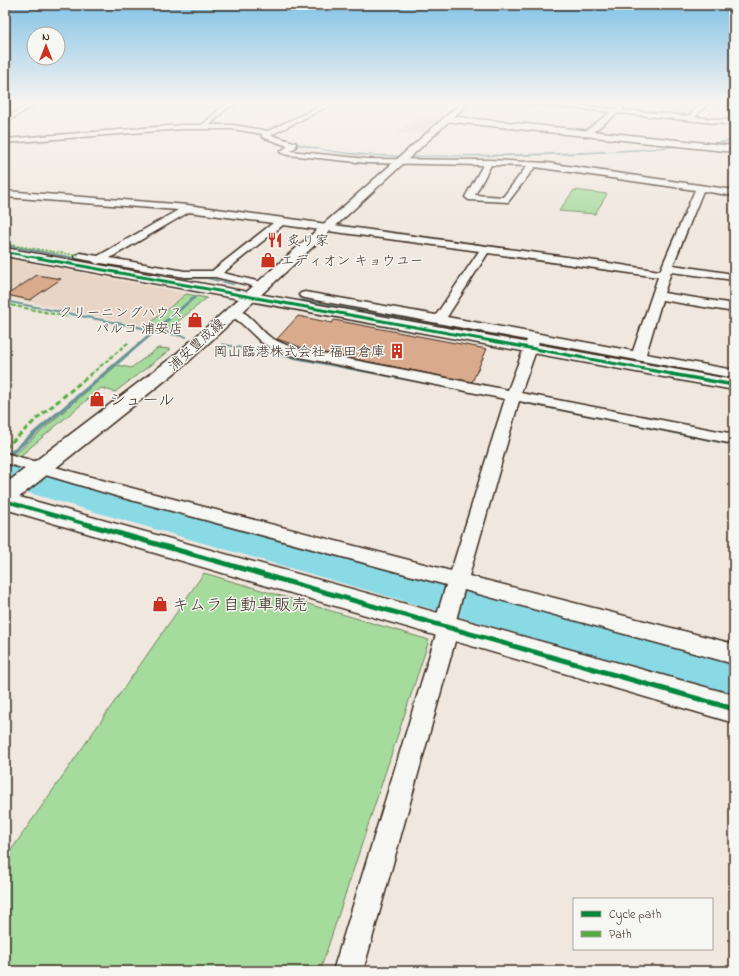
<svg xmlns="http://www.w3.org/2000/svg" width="739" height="976" font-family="'Indie Flower','Klee One',sans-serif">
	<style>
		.built { fill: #e9d5c5 }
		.green { fill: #a6db9e; stroke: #70825e }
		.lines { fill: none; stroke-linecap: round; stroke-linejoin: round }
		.stream { fill: #6a9496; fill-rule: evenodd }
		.river { fill: #8adae6; fill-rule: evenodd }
		.building { fill: #daaa8c; stroke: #3b2a1e }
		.minor-casing { stroke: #3b2a1e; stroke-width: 3 }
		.tertiary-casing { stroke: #3b2a1e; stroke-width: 3 }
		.secondary-casing { stroke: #3b2a1e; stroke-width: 3 }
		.minor { fill: #f6f6f2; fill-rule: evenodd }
		.tertiary { fill: #f6f6f2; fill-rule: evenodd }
		.secondary { fill: #f6f6f2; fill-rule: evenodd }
		.quiet-far2 { stroke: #55ab43; stroke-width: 1.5; stroke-dasharray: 2.5 1.5; stroke-linecap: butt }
		.quiet-far1 { stroke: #55ab43; stroke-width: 2; stroke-dasharray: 4.5 2; stroke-linecap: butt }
		.quiet { stroke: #55ab43; stroke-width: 3; stroke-dasharray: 5.5 3; stroke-linecap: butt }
		.cycleway-far3-casing { stroke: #f6f6f2; stroke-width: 3.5 }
		.cycleway-far2-casing { stroke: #f6f6f2; stroke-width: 5 }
		.cycleway-far1-casing { stroke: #f6f6f2; stroke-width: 6 }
		.cycleway-casing { stroke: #f6f6f2; stroke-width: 8 }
		.cycleway-far3 { stroke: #00873e; stroke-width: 2 }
		.cycleway-far2 { stroke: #00873e; stroke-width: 3 }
		.cycleway-far1 { stroke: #00873e; stroke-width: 3.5 }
		.cycleway { stroke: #00873e; stroke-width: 5 }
		.labels { text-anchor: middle; stroke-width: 3; stroke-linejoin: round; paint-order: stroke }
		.far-poi-label { font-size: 14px; fill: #3b2a1e; stroke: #f6f6f2; text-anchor: start }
		.far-street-label { font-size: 14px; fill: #3b2a1e; stroke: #f6f6f2 }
		.poi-label { font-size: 17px; fill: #3b2a1e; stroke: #f6f6f2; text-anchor: start }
	</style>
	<rect width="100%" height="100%" fill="#f0e7de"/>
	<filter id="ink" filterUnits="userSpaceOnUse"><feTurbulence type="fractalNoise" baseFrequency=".025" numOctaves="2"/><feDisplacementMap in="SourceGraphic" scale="8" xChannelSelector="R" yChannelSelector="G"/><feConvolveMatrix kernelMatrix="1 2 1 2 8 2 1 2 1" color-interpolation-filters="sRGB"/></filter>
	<g filter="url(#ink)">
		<path class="built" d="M 419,118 L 439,120 L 423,134 L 396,133 Z
			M 5,258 L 185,293 L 144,326 L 5,297 Z"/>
		<path class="green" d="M 574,190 L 607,194 L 595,214 L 559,211 Z
			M 186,294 L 207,298 L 166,331 L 160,330 L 162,326 C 156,325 152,328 145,327 Z
			M 158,348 L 171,349 L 115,392 L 101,388 L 19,457 L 13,456 L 117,365 L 131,368 Z
			M 204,573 L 429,640 L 320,971 L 5,971 L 5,859 Z"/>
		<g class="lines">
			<path class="stream" d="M 734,139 L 734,141 L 706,145 L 705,144 Z
				M 290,141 C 305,145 319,149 334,151 C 379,157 423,156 467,155 C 541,154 614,152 688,145 L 689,146 L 633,151 L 578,154 L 522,156 L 400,157 L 355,155 L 333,152 L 311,148 L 289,143 Z
				M 5,244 L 85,259 L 87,260 L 85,261 L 5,246 Z
				M 127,266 L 186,277 L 207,277 L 235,284 L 233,285 L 207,279 L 186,279 L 128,268 L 126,267 Z
				M 195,295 L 198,296 L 158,330 L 187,336 L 187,338 L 156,332 L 11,456 L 7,456 L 6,455 L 7,454 L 152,331 L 5,302 L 5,300 L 154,329 Z
				M 301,299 L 517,338 L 519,339 L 517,340 L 302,301 L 300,300 Z
				M 221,343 L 501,397 L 503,398 L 501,399 L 222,345 L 221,345 Z
				M 547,343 L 734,377 L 734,379 L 548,345 L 547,345 Z
				M 523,402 L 525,402 L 734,442 L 734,446 L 525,404 L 523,404 Z"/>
			<path class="river" d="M 5,464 L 734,656 L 734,696 L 5,486 Z"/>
		</g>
		<path class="building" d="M 37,275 L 61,279 L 30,300 L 7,295 Z
			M 298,316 L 332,323 L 334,320 L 487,349 L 472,382 L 309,350 L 277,339 Z"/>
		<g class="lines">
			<defs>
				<path id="minor" d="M 32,102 L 39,102 L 5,123 L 5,118 Z
					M 233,102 L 240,102 L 227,108 L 210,125 L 233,125 L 268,131 L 329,102 L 336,102 L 335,103 L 271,135 L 296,143 L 296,147 L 290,151 L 367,159 L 489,160 L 547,163 L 734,190 L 734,196 L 703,191 L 673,265 L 734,274 L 734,280 L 671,272 L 664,293 L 734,304 L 734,312 L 662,300 L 646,354 L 734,370 L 734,378 L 539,342 L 521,393 L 734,434 L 734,444 L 519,401 L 469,576 L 734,644 L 734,664 L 464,590 L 456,620 L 459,627 L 363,971 L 333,971 L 437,631 L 434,625 L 446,585 L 116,496 L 5,463 L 5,453 L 116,484 L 451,571 L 505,399 L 290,355 L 275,350 L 261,342 L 241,323 L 226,312 L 228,309 C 245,305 258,328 270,337 C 280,343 291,347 302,350 L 508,390 L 527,340 L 305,298 L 301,297 L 299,295 L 301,293 L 305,292 L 436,315 L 479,251 L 283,225 L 223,273 L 265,283 L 267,285 L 265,287 L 261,288 L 215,277 L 185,277 L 101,263 L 97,264 L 92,261 L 76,258 L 75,256 L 80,253 L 98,256 L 178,210 L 5,197 L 5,191 L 188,205 L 596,261 L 660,271 L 695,190 L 535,167 L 508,202 L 469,200 L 465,197 L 483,165 L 367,163 L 288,155 L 280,152 L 288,146 L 262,137 L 262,134 L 233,129 L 182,129 L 5,143 L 5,139 L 182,125 L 202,125 L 223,106 ZM 491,165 L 527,166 L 503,197 L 475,195 ZM 189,212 L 273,223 L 212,271 L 185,271 L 110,258 ZM 488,253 L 658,277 L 633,351 L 447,317 Z
					M 525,102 L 542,102 L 616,109 L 621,106 L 624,108 L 623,110 L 688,116 L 703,102 L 709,102 L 695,117 L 734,121 L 734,125 L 618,113 L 587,136 L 583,134 L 584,132 L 611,112 L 528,104 Z"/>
				<path id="tertiary" d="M 447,116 L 734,146 L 734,152 L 444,121 L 443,119 Z
					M 5,248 L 734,380 L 734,390 L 5,256 Z
					M 5,493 L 734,695 L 734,723 L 5,509 Z"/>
				<path id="secondary" d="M 462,102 L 470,102 L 187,363 L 13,502 L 5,504 L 5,484 L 175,355 Z"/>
			</defs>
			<use href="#minor" class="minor-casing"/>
			<use href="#tertiary" class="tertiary-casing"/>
			<use href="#secondary" class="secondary-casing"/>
			<use href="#minor" class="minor"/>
			<use href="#tertiary" class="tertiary"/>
			<use href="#secondary" class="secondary"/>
			<path class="quiet-far2" d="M 136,102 L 225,107
				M 5,244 L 80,256"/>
			<path class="quiet-far1" d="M 5,304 L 69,317
				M 90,375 L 129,342"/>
			<path class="quiet" d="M 5,448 L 40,416 L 91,374"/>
			<defs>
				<path id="cycleway-far3" d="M 5,252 L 43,259"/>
				<path id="cycleway-far2" d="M 38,258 L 677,375"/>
				<path id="cycleway-far1" d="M 671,374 L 734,385
					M 5,501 L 89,525"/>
				<path id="cycleway" d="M 86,524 L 734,709"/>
			</defs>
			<use href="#cycleway-far3" class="cycleway-far3-casing"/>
			<use href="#cycleway-far2" class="cycleway-far2-casing"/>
			<use href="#cycleway-far1" class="cycleway-far1-casing"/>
			<use href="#cycleway" class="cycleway-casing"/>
			<use href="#cycleway-far3" class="cycleway-far3"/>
			<use href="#cycleway-far2" class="cycleway-far2"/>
			<use href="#cycleway-far1" class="cycleway-far1"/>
			<use href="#cycleway" class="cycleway"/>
		</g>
	</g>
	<linearGradient id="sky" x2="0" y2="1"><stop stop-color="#82c3e7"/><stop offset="0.43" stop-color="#f8f4f0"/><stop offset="1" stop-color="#f8f4f0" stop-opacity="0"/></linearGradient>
	<rect width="739" height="238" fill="url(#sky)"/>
	<defs>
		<symbol id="restaurant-bare" viewBox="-9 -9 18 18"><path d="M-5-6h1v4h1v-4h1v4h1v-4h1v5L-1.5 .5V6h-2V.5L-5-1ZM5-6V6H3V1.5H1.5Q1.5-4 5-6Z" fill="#c8321e" stroke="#f6f6f2" stroke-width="2.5" paint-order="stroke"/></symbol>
		<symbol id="shop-bare" viewBox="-9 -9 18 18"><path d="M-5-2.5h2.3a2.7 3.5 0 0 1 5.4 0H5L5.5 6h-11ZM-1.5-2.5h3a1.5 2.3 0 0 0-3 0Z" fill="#c8321e" stroke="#f6f6f2" stroke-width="2.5" paint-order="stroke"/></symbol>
		<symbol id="building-bare" viewBox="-9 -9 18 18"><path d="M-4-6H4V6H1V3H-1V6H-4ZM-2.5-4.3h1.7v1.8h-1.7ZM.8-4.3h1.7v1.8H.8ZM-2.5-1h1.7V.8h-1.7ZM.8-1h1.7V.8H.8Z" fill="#c8321e" stroke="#f6f6f2" stroke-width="2.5" paint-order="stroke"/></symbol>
	</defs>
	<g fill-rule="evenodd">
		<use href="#restaurant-bare" x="264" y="229" width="22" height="22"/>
		<use href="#shop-bare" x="257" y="249" width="22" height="22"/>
		<use href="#shop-bare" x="184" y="309" width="22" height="22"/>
		<use href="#building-bare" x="386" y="340" width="22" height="22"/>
		<use href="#shop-bare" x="86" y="388" width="22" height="22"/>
		<use href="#shop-bare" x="149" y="593" width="22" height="22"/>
	</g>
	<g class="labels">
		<g class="far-poi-label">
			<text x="287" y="245">炙り家</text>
			<text x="280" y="265">エディオン キョウユー</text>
			<text x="183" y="317" text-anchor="end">クリーニングハウス<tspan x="183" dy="16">パルコ 浦安店</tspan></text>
			<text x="385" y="356" text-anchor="end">岡山臨港株式会社 福田倉庫</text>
		</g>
		<g class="far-street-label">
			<text transform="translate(196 344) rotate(-42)" y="5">浦安豊成線</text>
		</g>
		<g class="poi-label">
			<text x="109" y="405">シュール</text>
			<text x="172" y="610">キムラ自動車販売</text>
		</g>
	</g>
	<rect width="739" height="976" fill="none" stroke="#f6f6f2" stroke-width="20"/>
	<rect x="10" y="10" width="719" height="956" fill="none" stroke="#3b2a1e" stroke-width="1.5" filter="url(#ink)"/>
	<rect x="573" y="898" width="140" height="52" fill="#f6f6f2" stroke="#aba49d"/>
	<rect x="581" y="911" width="20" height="6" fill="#00873e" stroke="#aba49d"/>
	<text x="609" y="918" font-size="12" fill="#3b2a1e">Cycle path</text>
	<rect x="581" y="931" width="20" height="6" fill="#55ab43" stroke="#aba49d"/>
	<text x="609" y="938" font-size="12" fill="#3b2a1e">Path</text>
	<g transform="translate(46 46)"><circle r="19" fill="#f6f6f2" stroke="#aba49d"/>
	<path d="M0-3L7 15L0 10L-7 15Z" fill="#c8321e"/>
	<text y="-6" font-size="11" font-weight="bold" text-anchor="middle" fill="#3b2a1e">N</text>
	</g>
</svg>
